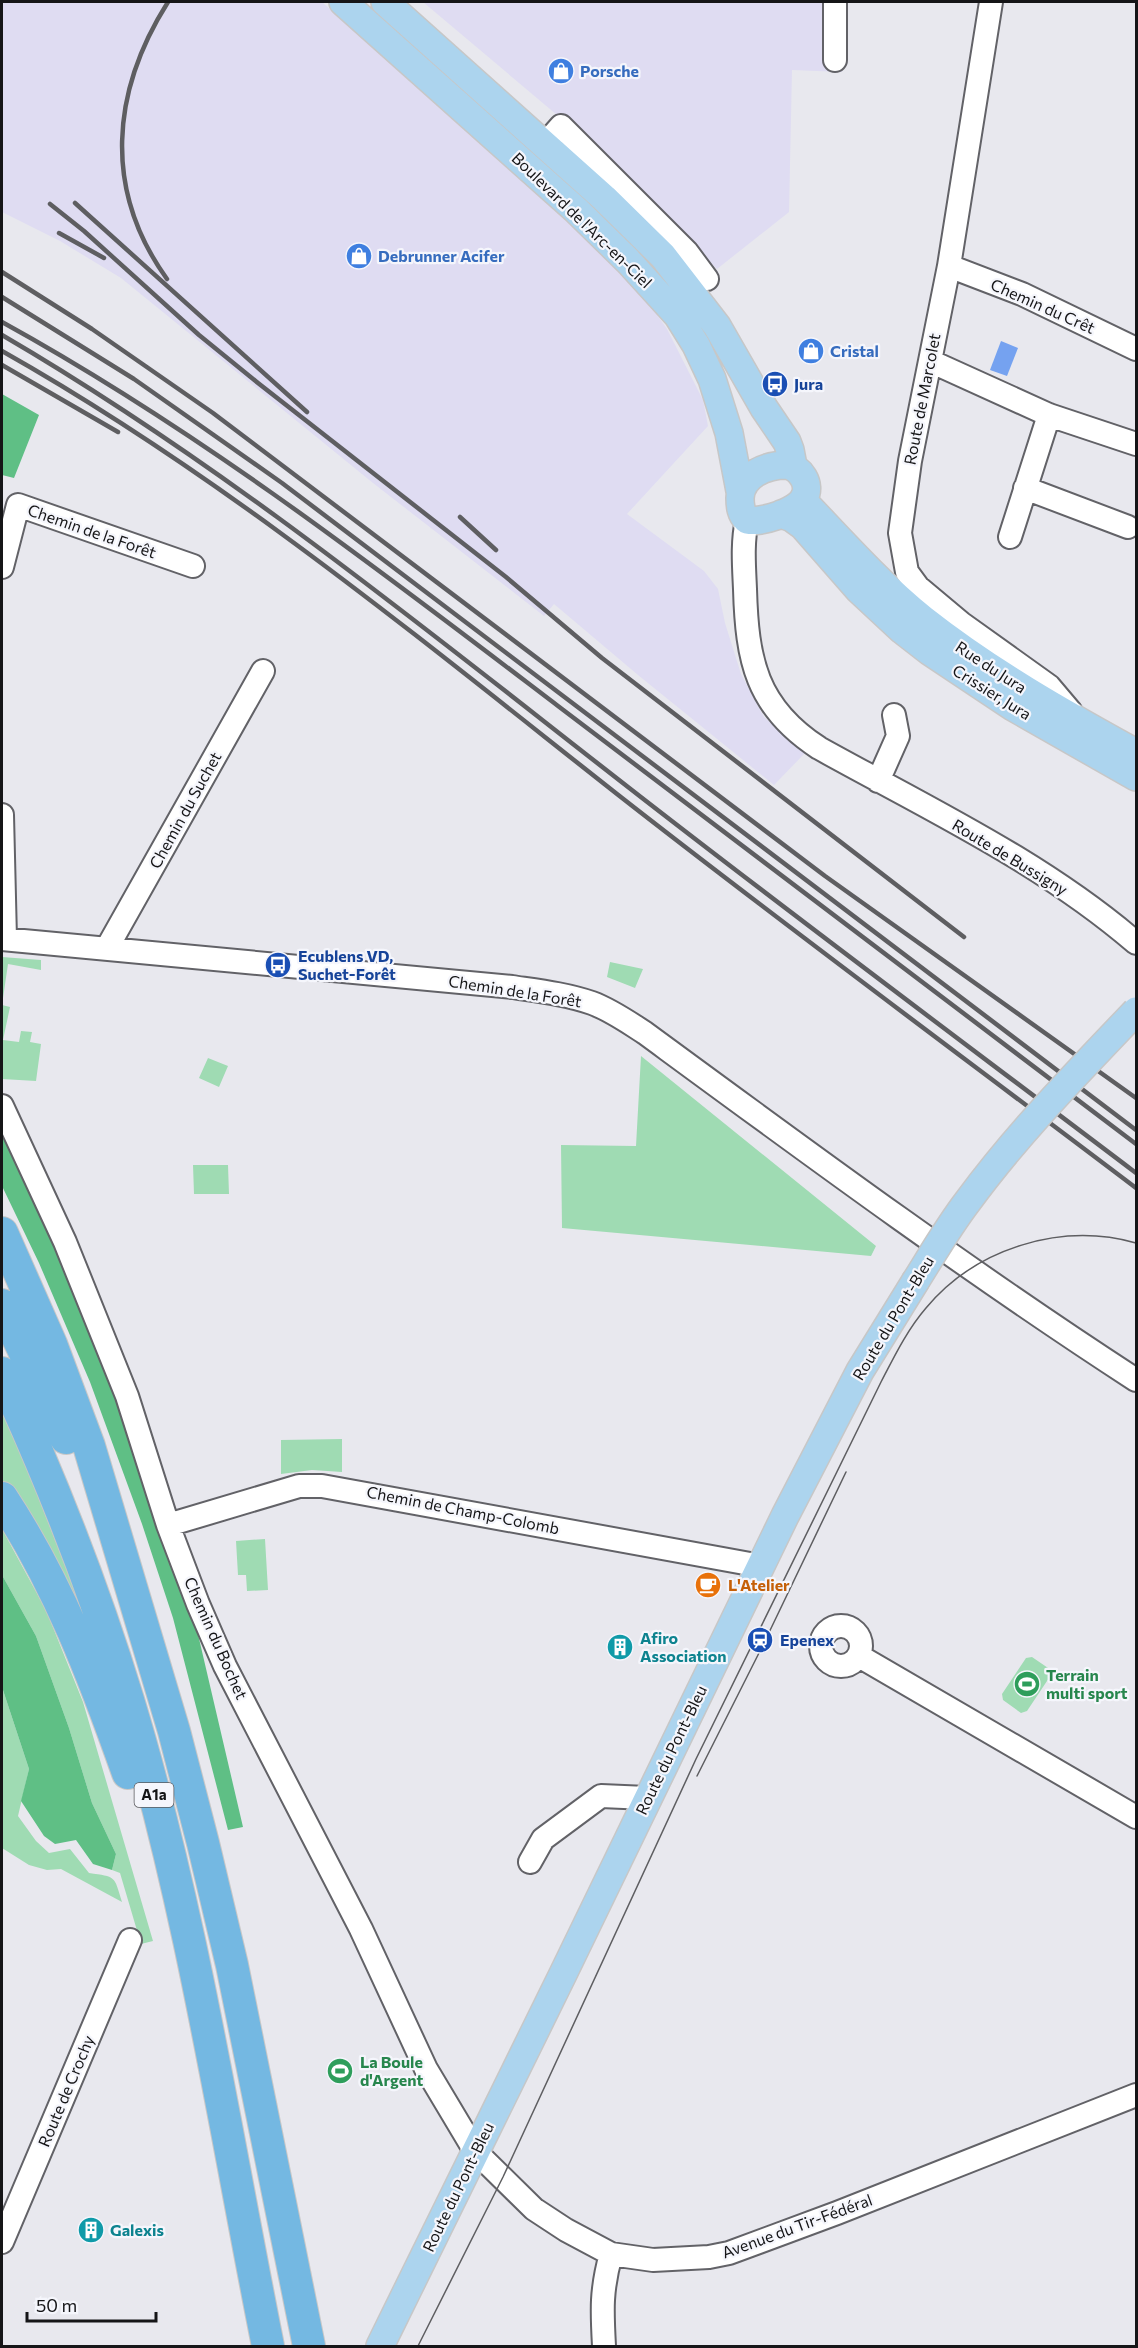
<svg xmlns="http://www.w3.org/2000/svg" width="1138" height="2348" font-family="Commissioner,sans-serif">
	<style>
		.commercial { fill: #dfdcf2 }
		.green { fill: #9fdbb3 }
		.forest { fill: #5fbf85 }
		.water { fill: #75a2f0 }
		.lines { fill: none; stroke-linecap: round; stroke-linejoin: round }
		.minor-casing { stroke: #626267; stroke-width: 26 }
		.major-casing { stroke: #c7c7c7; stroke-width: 30 }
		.highway-casing { stroke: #c7c7c7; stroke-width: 34 }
		.minor { stroke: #fff; stroke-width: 22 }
		.major { stroke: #acd4ee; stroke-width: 27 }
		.highway { stroke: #74b8e2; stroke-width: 32 }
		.tram { stroke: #5e5e61; stroke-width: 1.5 }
		.rail { stroke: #5e5e61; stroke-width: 4.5 }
		.major-bridge-casing { stroke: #c7c7c7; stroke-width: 30; stroke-linecap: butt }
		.major-bridge { stroke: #acd4ee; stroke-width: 27 }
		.labels { text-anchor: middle; stroke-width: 4.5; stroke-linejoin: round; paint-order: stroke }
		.shield { fill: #f5f6fc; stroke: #58585c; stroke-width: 1.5 }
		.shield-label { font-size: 15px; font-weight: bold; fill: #151517 }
		.shop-label { font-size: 16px; font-weight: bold; fill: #366cbe; stroke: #f5f6fc; text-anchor: start }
		.street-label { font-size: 16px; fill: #151517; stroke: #f5f6fc }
		.transit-label { font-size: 16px; font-weight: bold; fill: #164399; stroke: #f5f6fc; text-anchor: start }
		.food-label { font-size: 16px; font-weight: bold; fill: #c56008; stroke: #f5f6fc; text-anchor: start }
		.culture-label { font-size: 16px; font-weight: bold; fill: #0d838f; stroke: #f5f6fc; text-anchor: start }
		.leisure-label { font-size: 16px; font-weight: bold; fill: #27864d; stroke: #f5f6fc; text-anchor: start }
	</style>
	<rect width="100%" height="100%" fill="#e8e8ee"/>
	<path class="commercial" d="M 2,2 L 322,2 L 578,230 L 643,295 L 667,329 L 703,400 L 708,426 L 627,514 L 704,571 L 718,589 L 725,623 L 741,674 L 764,717 L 805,753 L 774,785 L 638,675 L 554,604 L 544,616 L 373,483 L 121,278 L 60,241 L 2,212 Z
		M 423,2 L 840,2 L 842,72 L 792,70 L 789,212 L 717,269 L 582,136 Z"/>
	<path class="green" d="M 2,957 L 41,960 L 41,970 L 8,964 L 2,1005 L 10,1007 L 3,1040 L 19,1042 L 21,1031 L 32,1032 L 30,1042 L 41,1044 L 36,1081 L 2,1079 Z
		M 610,962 L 643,969 L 635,988 L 607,977 Z
		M 641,1056 L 876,1246 L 871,1256 L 562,1228 L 561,1145 L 636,1146 Z
		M 208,1058 L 228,1066 L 219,1087 L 199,1078 Z
		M 193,1165 L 228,1165 L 229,1194 L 194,1194 Z
		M 2,1413 L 24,1461 L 76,1593 L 72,1594 L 41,1533 L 8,1483 L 5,1485 L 2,1479 Z
		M 342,1439 L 342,1472 L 312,1470 L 281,1474 L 281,1440 Z
		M 2,1529 L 46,1610 L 83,1702 L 153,1941 L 141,1944 L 120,1873 L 112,1870 L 116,1854 L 92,1803 L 69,1728 L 36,1636 L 2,1575 Z
		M 265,1539 L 268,1590 L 247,1591 L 246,1575 L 238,1575 L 236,1541 Z
		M 1032,1657 L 1051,1670 L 1051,1675 L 1027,1711 L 1021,1713 L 1003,1700 L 1002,1694 L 1026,1658 Z
		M 2,1687 L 29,1769 L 18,1816 L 36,1841 L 49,1853 L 70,1849 L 89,1873 C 116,1877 114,1875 122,1902 L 61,1869 L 47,1870 L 29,1865 L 2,1848 Z"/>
	<path class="forest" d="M 2,394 L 39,415 L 14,478 L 2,475 Z
		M 2,1131 L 75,1290 L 118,1402 L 151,1502 L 197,1630 L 243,1827 L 228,1830 L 173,1618 L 142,1524 L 90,1382 L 39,1263 L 2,1186 Z
		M 2,1575 L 36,1636 L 69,1728 L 92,1803 L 116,1854 L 112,1870 L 93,1864 L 76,1840 L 55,1844 L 44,1836 L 21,1801 L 29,1769 L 2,1687 Z"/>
	<path class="water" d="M 1001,341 L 1018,348 L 1007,376 L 990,370 Z"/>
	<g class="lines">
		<defs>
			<path id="minor" d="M 991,2 L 949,266 L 910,461 L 900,533 L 907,572 L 918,587 L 961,623 L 1049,686 L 1071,712
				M 835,60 L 835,2
				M 545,144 L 561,126 L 687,252 L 707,279
				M 949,266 L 1022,294 L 1136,349
				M 930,361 L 1049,415 L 1136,444
				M 1025,488 L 1128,527
				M 747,520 C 742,543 744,566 745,589 C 747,660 756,707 819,748 C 927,808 1042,862 1136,943
				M 1010,537 L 1049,415
				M 2,567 L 18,505 L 193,566
				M 878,781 L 898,736 L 894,715
				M 2,815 L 5,939
				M 2,939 L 512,987 C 539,991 566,994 592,1003 C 611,1010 628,1022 645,1033 C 807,1152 968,1271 1136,1380
				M 107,948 L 263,671
				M 2,1106 L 65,1242 L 127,1396 L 168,1525 L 198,1604 L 225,1666 L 361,1929 L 426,2069 L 475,2151 L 534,2209 L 566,2230 L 611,2254 L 653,2260 L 709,2257 L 729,2253 L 837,2213 L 1136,2095
				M 168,1525 L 299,1486 L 322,1486 L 761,1566
				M821 1646a20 20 0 1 1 40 0a20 20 0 1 1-40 0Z
				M 859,1656 L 1136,1817
				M 530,1862 L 543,1839 L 601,1796 L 647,1798
				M 2,2242 L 130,1940
				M 604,2346 C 602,2310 601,2290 611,2254"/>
			<path id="major" d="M 343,2 L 576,210 L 628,261 L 678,316 L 696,345 L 712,379 L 729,433 L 740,491
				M 385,2 L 604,198 L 663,256 L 717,326 L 764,408 L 787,442 L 790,450 L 793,466
				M 787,465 C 800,468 812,484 804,498 C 797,512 761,523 747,520 C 741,514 740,507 740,498 C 741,475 766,465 787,465 Z
				M 804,499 L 808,506 C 845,545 881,585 923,619 C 989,671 1063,713 1136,753
				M 781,514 L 792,518 L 803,526 L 859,590 L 902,630 L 929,651 L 1013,707 L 1136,777
				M 380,2346 L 563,1974 L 785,1516 L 860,1371 L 915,1282"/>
			<path id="highway" d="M 2,1233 L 51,1344 L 89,1446 L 174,1731 L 203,1843 L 232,1965 L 309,2346
				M 2,1305 L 66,1438
				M 2,1373 C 51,1479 94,1588 128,1700 C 192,1911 225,2131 268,2346
				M 2,1498 C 58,1583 94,1677 128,1773"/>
		</defs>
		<use href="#minor" class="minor-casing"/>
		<use href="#major" class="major-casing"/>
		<use href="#highway" class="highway-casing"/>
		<use href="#minor" class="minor"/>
		<use href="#major" class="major"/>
		<use href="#highway" class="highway"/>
		<path class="tram" d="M 697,1776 L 763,1645 L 846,1472
			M 418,2346 L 503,2177 L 696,1759 L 881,1382 C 894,1357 907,1330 926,1308 C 976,1248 1061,1222 1136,1243"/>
		<path class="rail" d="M 75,203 L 307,412
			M 50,204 L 84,231 L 199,335 L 258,383 L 506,577 L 602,658 L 964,937
			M 59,233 L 104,258
			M 2,272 L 92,329 L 213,413 L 825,876 L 1136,1098
			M 167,279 C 103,190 111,92 168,2
			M 2,297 L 134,379 L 282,483 L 1136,1130
			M 2,322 C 200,431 378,569 558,706 C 751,852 944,998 1136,1144
			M 2,335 C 225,465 425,629 628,787 C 796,918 967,1045 1136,1173
			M 2,351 C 222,475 419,638 617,794 C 788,928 963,1057 1136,1188
			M 2,365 L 118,432
			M 460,517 L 496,550"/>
		<defs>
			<path id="major-bridge" d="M 915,1282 C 932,1255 948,1227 968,1201 C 1018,1133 1078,1072 1136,1011"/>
		</defs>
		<use href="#major-bridge" class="major-bridge-casing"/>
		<use href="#major-bridge" class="major-bridge"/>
	</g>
	<defs>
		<symbol id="shop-disc" viewBox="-11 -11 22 22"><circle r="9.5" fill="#3f7fe0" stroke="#f5f6fc"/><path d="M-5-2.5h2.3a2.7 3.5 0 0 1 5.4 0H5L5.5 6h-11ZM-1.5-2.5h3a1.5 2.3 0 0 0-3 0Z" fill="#fff"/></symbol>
		<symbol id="bus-disc" viewBox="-11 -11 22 22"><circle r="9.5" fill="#1a4fb4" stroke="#f5f6fc"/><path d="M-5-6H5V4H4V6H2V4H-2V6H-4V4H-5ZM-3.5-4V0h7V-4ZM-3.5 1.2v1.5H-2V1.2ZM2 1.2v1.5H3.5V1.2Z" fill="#fff"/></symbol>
		<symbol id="cafe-disc" viewBox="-11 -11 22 22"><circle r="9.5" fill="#e8710a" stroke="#f5f6fc"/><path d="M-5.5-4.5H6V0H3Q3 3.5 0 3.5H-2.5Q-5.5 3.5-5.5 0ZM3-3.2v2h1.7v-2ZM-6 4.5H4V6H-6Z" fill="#fff"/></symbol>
		<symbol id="station-disc" viewBox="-11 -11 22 22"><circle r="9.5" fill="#1a4fb4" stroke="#f5f6fc"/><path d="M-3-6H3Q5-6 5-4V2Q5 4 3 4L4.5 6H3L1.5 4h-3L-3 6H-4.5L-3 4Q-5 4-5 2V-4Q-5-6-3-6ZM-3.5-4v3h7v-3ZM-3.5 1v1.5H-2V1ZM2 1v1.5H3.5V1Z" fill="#fff"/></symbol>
		<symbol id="building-disc" viewBox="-11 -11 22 22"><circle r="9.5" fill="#0f9aa8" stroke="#f5f6fc"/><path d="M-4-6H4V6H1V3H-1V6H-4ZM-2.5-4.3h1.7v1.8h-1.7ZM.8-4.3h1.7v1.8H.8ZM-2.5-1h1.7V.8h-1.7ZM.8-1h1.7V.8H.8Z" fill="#fff"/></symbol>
		<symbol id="stadium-disc" viewBox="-11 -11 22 22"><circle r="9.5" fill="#2e9e5b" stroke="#f5f6fc"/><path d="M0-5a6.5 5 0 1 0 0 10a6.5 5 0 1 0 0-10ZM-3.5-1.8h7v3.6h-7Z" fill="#fff"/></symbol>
	</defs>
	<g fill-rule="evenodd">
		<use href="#shop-disc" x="546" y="56" width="30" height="30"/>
		<use href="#shop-disc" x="344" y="241" width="30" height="30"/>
		<use href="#shop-disc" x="796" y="336" width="30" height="30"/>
		<use href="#bus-disc" x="760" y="369" width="30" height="30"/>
		<use href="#bus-disc" x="263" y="950" width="30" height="30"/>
		<use href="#cafe-disc" x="693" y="1570" width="30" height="30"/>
		<use href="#station-disc" x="745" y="1625" width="30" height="30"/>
		<use href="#building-disc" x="605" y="1632" width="30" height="30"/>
		<use href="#stadium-disc" x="1012" y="1669" width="30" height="30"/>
		<use href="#stadium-disc" x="325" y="2056" width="30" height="30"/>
		<use href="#building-disc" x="76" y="2215" width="30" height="30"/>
	</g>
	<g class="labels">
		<rect class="shield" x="134.5" y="1783" width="39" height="24" rx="4.5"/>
		<g class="shield-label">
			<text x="154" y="1800">A1a</text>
		</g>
		<g class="shop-label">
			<text x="580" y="77">Porsche</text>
			<text x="378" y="262">Debrunner Acifer</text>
			<text x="830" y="357">Cristal</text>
		</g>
		<g class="street-label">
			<text transform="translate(582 220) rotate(44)" y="6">Boulevard de l'Arc-en-Ciel</text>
			<text transform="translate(1043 306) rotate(24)" y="6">Chemin du Crêt</text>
			<text transform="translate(922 399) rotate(-79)" y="6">Route de Marcolet</text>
			<text transform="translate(92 531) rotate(19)" y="6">Chemin de la Forêt</text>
			<text transform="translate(991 667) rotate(33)" y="6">Rue du Jura</text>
			<text transform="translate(992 692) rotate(32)" y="6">Crissier, Jura</text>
			<text transform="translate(185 810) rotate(-61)" y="6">Chemin du Suchet</text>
			<text transform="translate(1010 857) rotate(31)" y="6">Route de Bussigny</text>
			<text transform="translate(515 991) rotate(9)" y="6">Chemin de la Forêt</text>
			<text transform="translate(893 1318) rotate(-59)" y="6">Route du Pont-Bleu</text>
			<text transform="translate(463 1510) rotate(11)" y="6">Chemin de Champ-Colomb</text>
			<text transform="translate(216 1638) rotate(66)" y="6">Chemin du Bochet</text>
			<text transform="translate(671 1750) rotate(-64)" y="6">Route du Pont-Bleu</text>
			<text transform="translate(66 2091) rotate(-67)" y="6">Route de Crochy</text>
			<text transform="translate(458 2187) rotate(-64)" y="6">Route du Pont-Bleu</text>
			<text transform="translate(797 2226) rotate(-20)" y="6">Avenue du Tir-Fédéral</text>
		</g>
		<g class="transit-label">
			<text x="794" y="390">Jura</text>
			<text x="298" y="962">Ecublens VD,<tspan x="298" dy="18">Suchet-Forêt</tspan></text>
			<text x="780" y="1646">Epenex</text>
		</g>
		<g class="food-label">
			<text x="728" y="1591">L'Atelier</text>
		</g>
		<g class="culture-label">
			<text x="640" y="1644">Afiro<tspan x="640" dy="18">Association</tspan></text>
			<text x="110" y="2236">Galexis</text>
		</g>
		<g class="leisure-label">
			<text x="1046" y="1681">Terrain<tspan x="1046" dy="18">multi sport</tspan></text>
			<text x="360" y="2068">La Boule<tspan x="360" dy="18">d'Argent</tspan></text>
		</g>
	</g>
	<rect width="1138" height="2348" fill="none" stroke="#151517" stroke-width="6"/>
	<path d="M27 2312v9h129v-9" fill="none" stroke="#151517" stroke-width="3"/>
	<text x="36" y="2312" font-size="18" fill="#151517" stroke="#f5f6fc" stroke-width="4.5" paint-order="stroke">50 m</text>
</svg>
